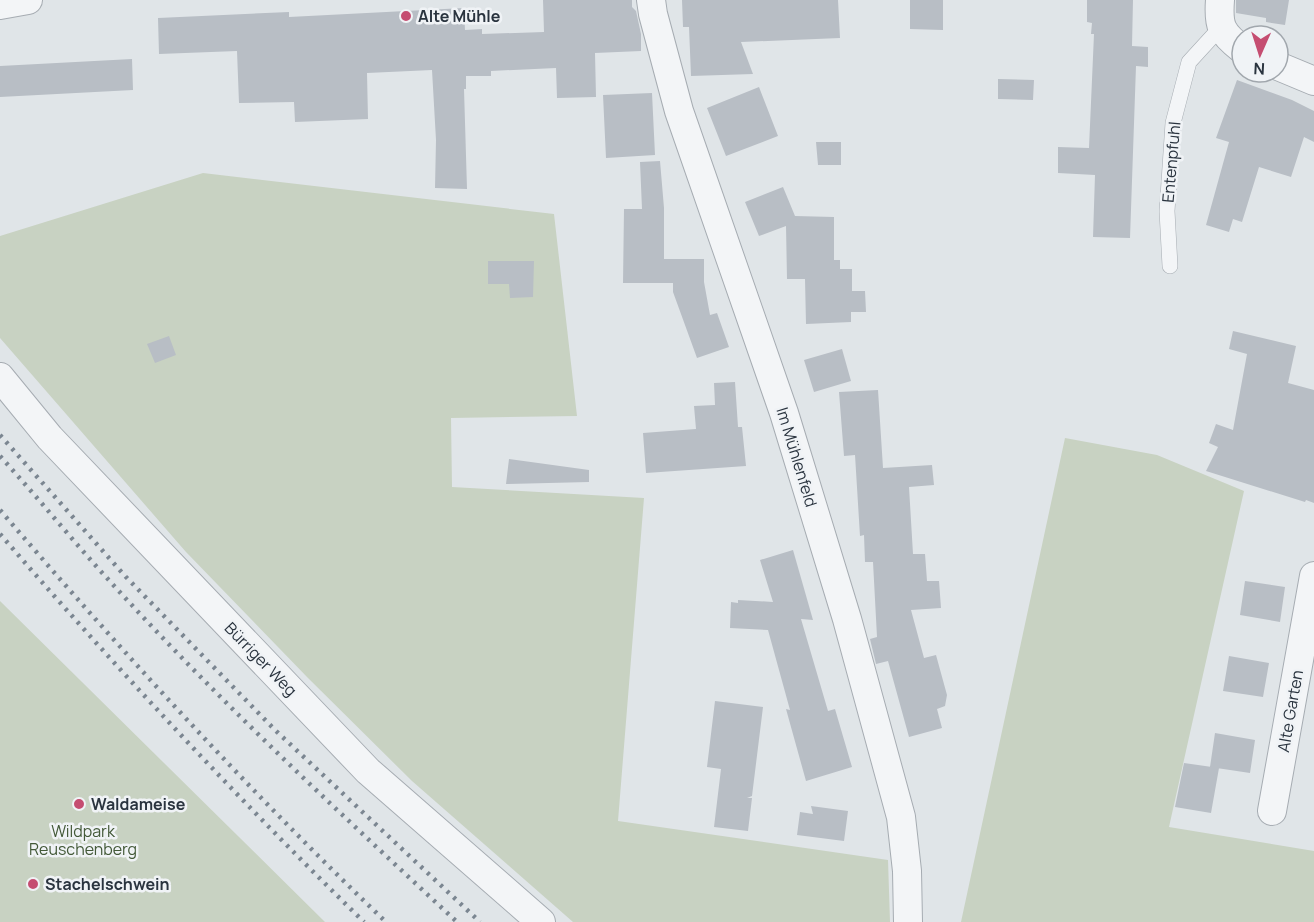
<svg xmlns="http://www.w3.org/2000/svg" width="1314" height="922" font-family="Manrope,sans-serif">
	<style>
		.green { fill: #c8d2c2 }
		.building { fill: #b8bec5 }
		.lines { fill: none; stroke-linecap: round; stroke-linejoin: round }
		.service-casing { stroke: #a6acb2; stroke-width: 16 }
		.minor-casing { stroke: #a6acb2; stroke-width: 30 }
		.service { stroke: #f3f5f7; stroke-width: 15 }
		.minor { stroke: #f3f5f7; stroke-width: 28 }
		.rail { stroke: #7b8691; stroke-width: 4.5; stroke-dasharray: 3 6; stroke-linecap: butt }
		.poi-dot { fill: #c54d71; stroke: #f0f3f6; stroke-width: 2 }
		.labels { text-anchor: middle; stroke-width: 5; stroke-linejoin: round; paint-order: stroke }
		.poi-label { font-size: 16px; font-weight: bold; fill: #2a343f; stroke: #f0f3f6; text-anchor: start }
		.street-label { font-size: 16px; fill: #2a343f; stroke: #f0f3f6 }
		.park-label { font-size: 16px; fill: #435938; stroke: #f0f3f6 }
	</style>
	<rect width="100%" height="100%" fill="#e0e5e8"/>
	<path class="green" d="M 203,173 L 554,214 L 577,416 L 451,418 L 452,487 L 644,498 L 618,821 L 888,860 L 890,922 L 573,922 L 412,781 L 308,678 L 186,552 L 0,338 L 0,236 Z
		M 1065,438 L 1157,455 L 1244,491 L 1169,827 L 1314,851 L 1314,922 L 961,922 Z
		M 0,601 L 325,922 L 0,922 Z"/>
	<path class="building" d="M 543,0 L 632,0 L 632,7 L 636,11 L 641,34 L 641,51 L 595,53 L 596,97 L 557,98 L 556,68 L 491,71 L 491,76 L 466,76 L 466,89 L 464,89 L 467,189 L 435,188 L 436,140 L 432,70 L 367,73 L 368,119 L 295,122 L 294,102 L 239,103 L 237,51 L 159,54 L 158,18 L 289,12 L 289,17 L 464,8 L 465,30 L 482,29 L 482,34 L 544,32 Z
		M 682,0 L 838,0 L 840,38 L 741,42 L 753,74 L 691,76 L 689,27 L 683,27 Z
		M 910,0 L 943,0 L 943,30 L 910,29 Z
		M 1087,0 L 1133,0 L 1132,46 L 1148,47 L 1148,67 L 1136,66 L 1130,238 L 1093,237 L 1095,175 L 1058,173 L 1058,147 L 1089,148 L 1094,34 L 1091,34 L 1092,23 L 1087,22 Z
		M 1236,0 L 1289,0 L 1285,25 L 1266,22 L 1266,18 L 1236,13 Z
		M 132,59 L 133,90 L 0,97 L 0,66 Z
		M 998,79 L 1034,80 L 1033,100 L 998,99 Z
		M 1237,80 L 1292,100 L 1314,111 L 1314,142 L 1304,137 L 1291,177 L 1259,167 L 1242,222 L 1233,219 L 1229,232 L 1206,225 L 1229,142 L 1216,138 Z
		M 759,87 L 778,136 L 726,156 L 707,108 Z
		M 652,93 L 655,155 L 606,158 L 603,95 Z
		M 816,142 L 841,142 L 841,165 L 818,165 Z
		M 660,161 L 664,208 L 664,259 L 704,259 L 704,282 L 710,315 L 717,313 L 729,347 L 697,358 L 673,292 L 673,283 L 623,283 L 624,209 L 642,209 L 640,162 Z
		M 783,187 L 795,216 L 834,217 L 834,260 L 840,260 L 840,269 L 852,269 L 852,291 L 865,291 L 866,312 L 851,312 L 851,322 L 806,324 L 805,279 L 787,279 L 786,226 L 759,236 L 745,202 Z
		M 488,261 L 534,261 L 533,297 L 510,298 L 509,284 L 488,284 Z
		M 1233,331 L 1296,346 L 1288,383 L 1314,390 L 1314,503 L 1306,500 L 1305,502 L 1206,471 L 1218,447 L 1209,443 L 1216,424 L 1233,430 L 1247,354 L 1229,349 Z
		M 169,336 L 176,355 L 155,363 L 147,344 Z
		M 842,349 L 851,381 L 814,392 L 804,360 Z
		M 735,382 L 738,427 L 742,427 L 746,466 L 646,473 L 643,433 L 696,429 L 694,406 L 715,405 L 714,383 Z
		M 878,390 L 883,468 L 932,465 L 934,485 L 909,487 L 913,554 L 925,554 L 927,581 L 939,581 L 941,608 L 911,610 L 924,658 L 936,655 L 947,695 L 945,706 L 937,709 L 942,728 L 909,737 L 888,661 L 876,664 L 870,639 L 877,637 L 873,562 L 865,562 L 864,535 L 860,536 L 855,455 L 844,456 L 839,392 Z
		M 509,459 L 589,470 L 589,482 L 506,484 Z
		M 793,550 L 813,620 L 801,619 L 828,711 L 835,709 L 852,767 L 806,781 L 786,709 L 790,710 L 768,630 L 730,628 L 731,602 L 738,603 L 738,600 L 773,602 L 760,560 Z
		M 1245,581 L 1285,587 L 1280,622 L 1240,615 Z
		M 1229,656 L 1269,663 L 1263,697 L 1223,691 Z
		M 715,701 L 763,707 L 752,796 L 747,798 L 752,798 L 748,831 L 714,827 L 721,769 L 707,767 Z
		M 1215,733 L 1255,740 L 1250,773 L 1210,767 Z
		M 1184,763 L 1219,768 L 1211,813 L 1175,807 Z
		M 811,806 L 848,811 L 844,841 L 797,835 L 800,812 L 813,814 Z"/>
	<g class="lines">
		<defs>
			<path id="service" d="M 1170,266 L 1167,211 L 1173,123 L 1189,62 L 1221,27"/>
			<path id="minor" d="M 651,0 L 653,14 L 679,111 L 784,413 L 847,619 L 901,817 L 907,871 L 908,922
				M 1220,0 C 1218,26 1221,33 1242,49
				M 0,5 L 28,0
				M 1278,66 L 1314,81
				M 0,377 L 50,438 L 368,771 L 541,922
				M 1272,811 L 1314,576"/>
		</defs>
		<use href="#service" class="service-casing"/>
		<use href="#minor" class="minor-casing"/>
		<use href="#service" class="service"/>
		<use href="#minor" class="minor"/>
		<path class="rail" d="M 0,435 L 126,577 L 275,730 L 480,922
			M 0,456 C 40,500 77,546 117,589 C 224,706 341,814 457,922
			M 0,510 C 123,653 250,792 386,922
			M 0,534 C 116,668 237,798 364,922"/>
	</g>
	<g class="poi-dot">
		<circle cx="406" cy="16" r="6"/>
		<circle cx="79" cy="804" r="6"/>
		<circle cx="33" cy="884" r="6"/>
	</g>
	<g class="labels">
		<g class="poi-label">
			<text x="418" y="22">Alte Mühle</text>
			<text x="91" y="810">Waldameise</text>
			<text x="45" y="890">Stachelschwein</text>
		</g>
		<g class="street-label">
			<text transform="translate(1171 162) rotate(-85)" y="6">Entenpfuhl</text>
			<text transform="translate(797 457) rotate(73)" y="6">Im Mühlenfeld</text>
			<text transform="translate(261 659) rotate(46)" y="6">Bürriger Weg</text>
			<text transform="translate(1290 711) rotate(-80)" y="6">Alte Garten</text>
		</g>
		<g class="park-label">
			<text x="83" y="837">Wildpark<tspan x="83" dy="18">Reuschenberg</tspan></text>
		</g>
	</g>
	<g transform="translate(1260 54) rotate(183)"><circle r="28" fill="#f0f3f6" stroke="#a1a7ad" stroke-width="1.5"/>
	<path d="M0-4.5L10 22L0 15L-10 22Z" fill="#c54d71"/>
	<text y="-9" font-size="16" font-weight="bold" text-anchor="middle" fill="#2a343f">N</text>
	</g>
</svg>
